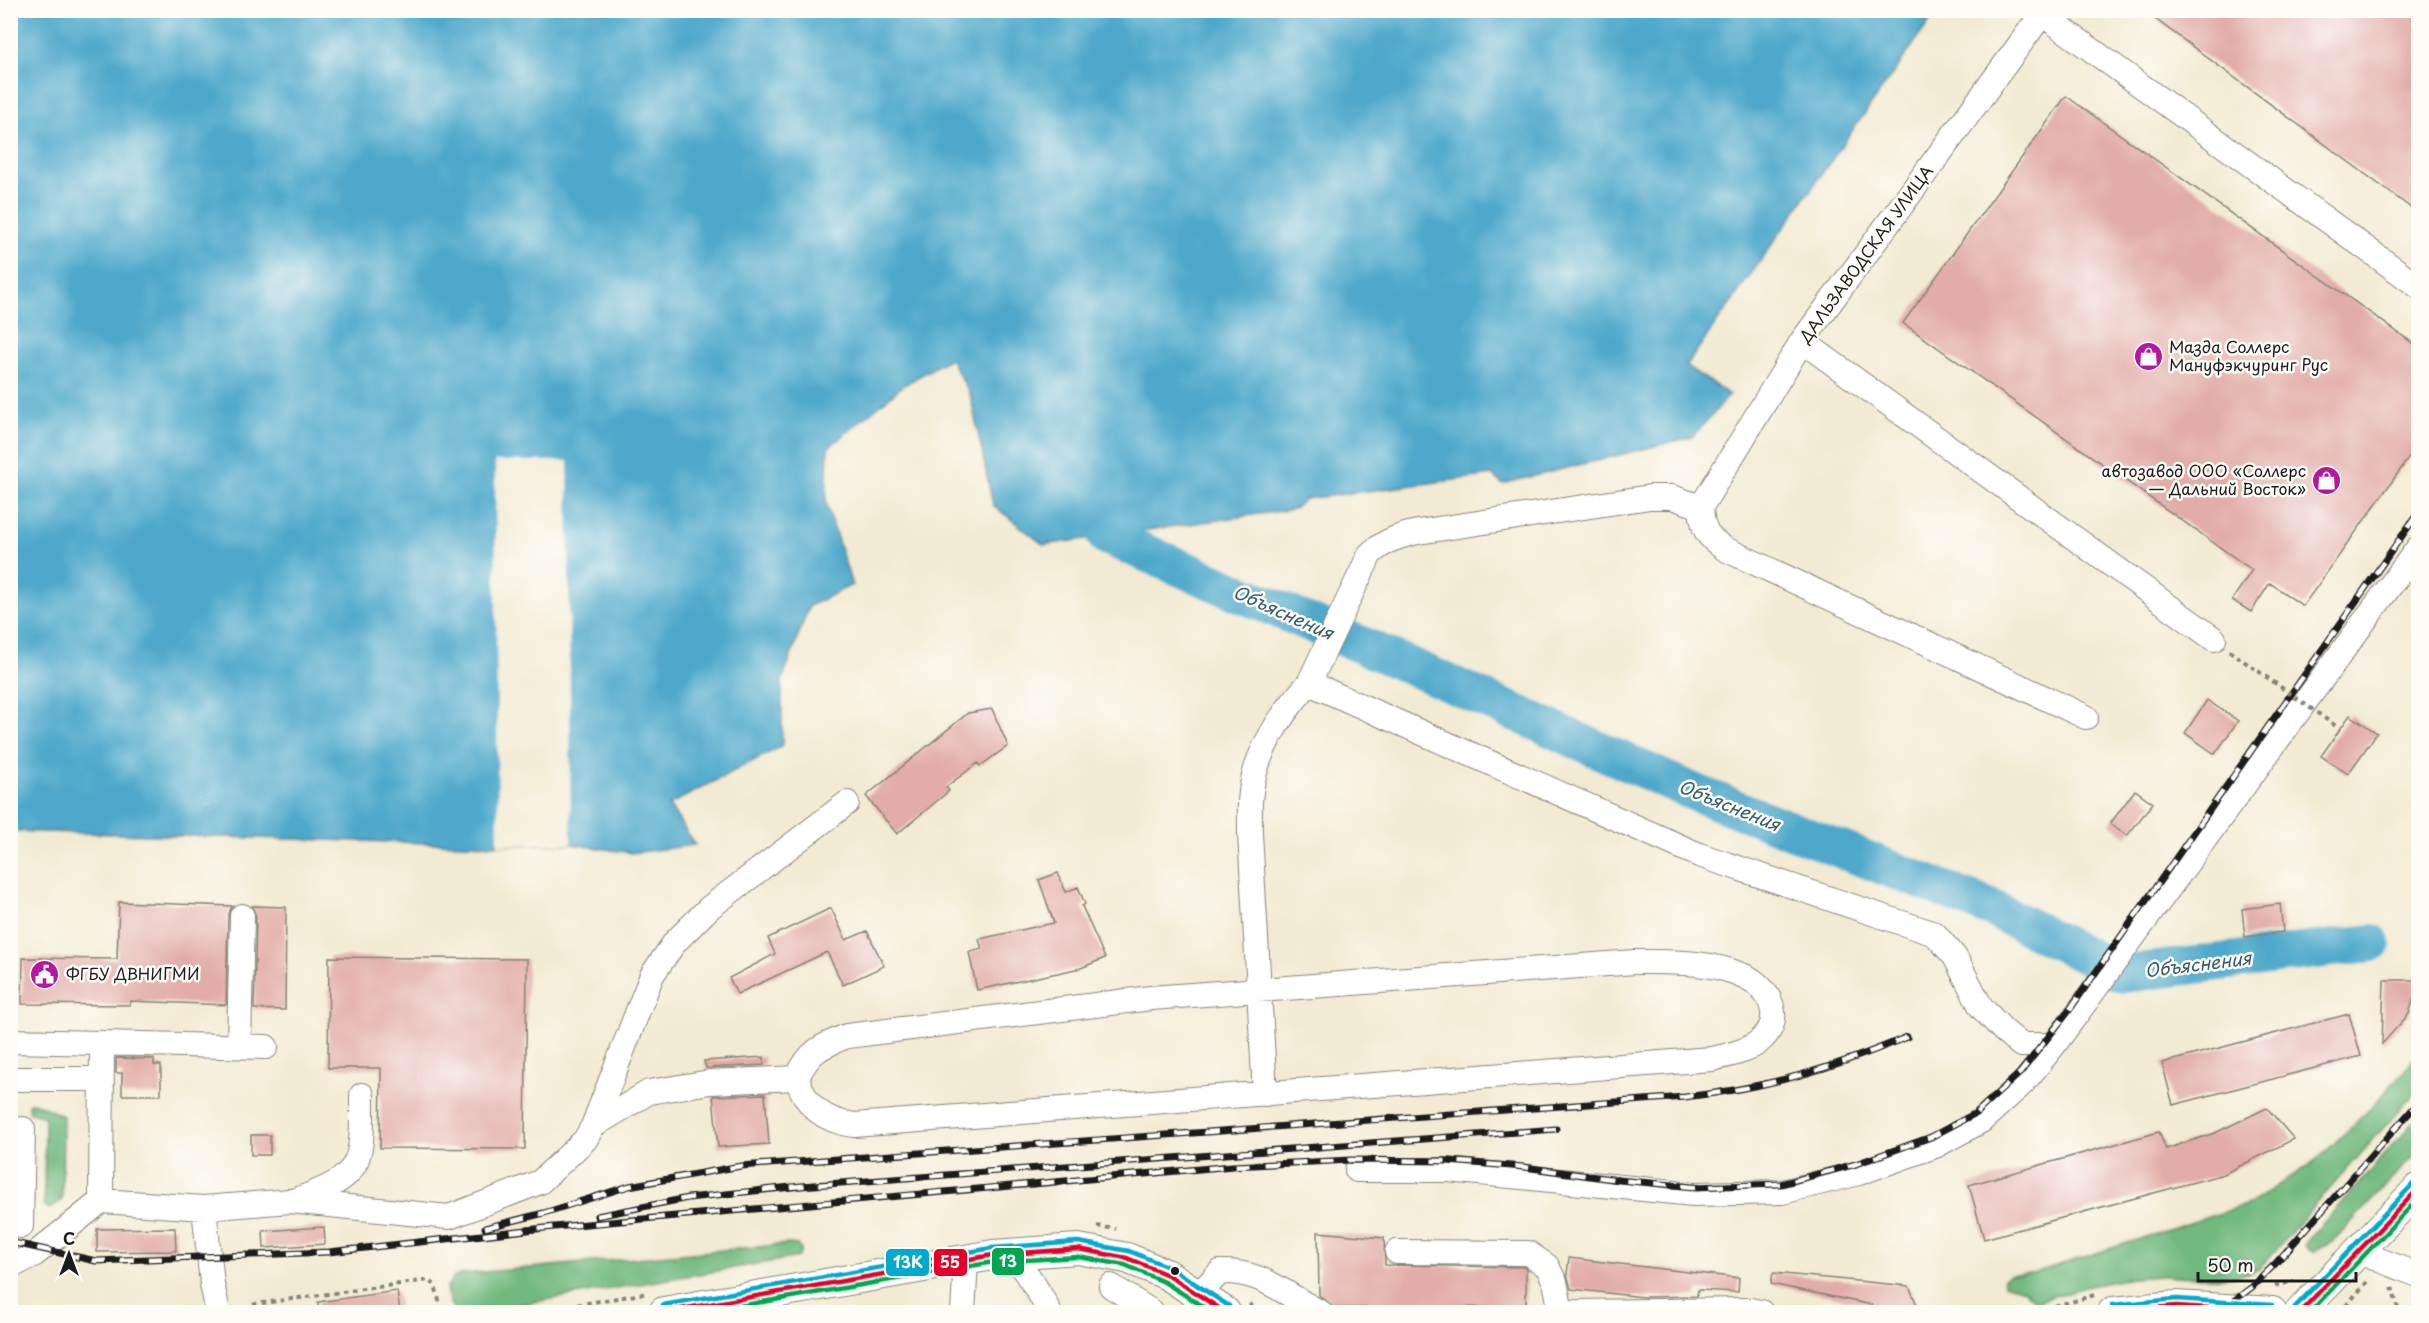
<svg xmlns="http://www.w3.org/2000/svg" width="2429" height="1323" font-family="'Playpen Sans',sans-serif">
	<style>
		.forest { fill: #72b97f; stroke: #476a4e; stroke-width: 1.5 }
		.water { fill: #4da8cb; stroke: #346274; stroke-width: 1.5 }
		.pier { fill: #f2ead2 }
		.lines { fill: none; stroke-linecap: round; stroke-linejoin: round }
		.river { stroke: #4da8cb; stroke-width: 38 }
		.building { fill: #e2aca8 }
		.minor-casing { stroke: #878377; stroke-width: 26 }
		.major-casing { stroke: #878377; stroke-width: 32 }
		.path { stroke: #878377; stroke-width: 4; stroke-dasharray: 4.5 4.5; stroke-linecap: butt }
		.minor { stroke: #fff; stroke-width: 24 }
		.major { stroke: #fff; stroke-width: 30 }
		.rail-casing { stroke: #1c1c1c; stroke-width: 7 }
		.rail { stroke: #fdfcf7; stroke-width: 4.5; stroke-dasharray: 14; stroke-linecap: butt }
		.path-bridge { stroke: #878377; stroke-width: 4; stroke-dasharray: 4.5 4.5; stroke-linecap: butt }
		.bus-1-casing { stroke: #fdfcf7; stroke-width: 9 }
		.bus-2-casing { stroke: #fdfcf7; stroke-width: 9 }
		.bus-3-casing { stroke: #fdfcf7; stroke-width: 9 }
		.bus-1 { stroke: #e4002b; stroke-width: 4.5 }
		.bus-2 { stroke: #00a651; stroke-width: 4.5 }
		.bus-3 { stroke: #00a9ce; stroke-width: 4.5 }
		.bus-dot { fill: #1c1c1c; stroke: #fdfcf7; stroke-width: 2 }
		.labels { text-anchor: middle; stroke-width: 5; stroke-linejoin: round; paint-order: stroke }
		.street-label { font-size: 16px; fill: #1c1c1c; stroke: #fdfcf7 }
		.poi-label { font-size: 16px; fill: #1c1c1c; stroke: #fdfcf7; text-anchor: start }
		.water-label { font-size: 18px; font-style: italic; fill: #325b6b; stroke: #fdfcf7 }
		.line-badge { stroke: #fdfcf7; stroke-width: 2 }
		.badge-label { font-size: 16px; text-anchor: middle; font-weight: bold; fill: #fff }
	</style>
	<rect width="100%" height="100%" fill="#fdfcf7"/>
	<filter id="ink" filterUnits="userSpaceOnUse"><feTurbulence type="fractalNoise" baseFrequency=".0167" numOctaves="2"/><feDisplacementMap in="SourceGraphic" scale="12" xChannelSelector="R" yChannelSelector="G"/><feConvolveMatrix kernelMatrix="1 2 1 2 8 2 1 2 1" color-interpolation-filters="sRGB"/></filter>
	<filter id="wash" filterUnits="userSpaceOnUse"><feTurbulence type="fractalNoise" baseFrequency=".008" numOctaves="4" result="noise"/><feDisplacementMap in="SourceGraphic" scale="24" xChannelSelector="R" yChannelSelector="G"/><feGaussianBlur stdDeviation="1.35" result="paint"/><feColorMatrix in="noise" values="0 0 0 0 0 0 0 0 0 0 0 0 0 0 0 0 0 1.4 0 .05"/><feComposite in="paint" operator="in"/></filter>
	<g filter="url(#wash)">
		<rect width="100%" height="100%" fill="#f2ead2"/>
		<path class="forest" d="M 2418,1055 L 2418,1089 L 2259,1269 C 2229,1283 2195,1275 2163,1276 C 2120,1277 2076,1288 2036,1302 L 2024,1290 L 2004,1284 L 2003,1278 L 2011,1274 L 2034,1273 L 2249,1204 L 2316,1161 L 2372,1107 Z
			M 33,1102 L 63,1116 L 62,1200 L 49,1209 L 44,1205 L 45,1117 L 30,1113 L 28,1104 Z
			M 2418,1118 L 2418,1152 L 2332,1242 L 2314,1252 L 2308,1250 L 2305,1244 L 2308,1240 Z
			M 789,1244 L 797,1245 L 801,1250 L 798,1257 L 475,1312 C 452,1313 451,1311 446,1288 L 454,1277 L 463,1274 Z"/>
		<path class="water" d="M 11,11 L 1937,11 L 1686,366 L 1730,395 L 1692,437 L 1502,484 L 1492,475 L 1305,499 L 1294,509 L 1044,545 L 993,505 L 970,394 L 950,358 L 904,385 L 828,448 L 826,503 L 852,585 L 809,606 L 782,681 L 782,746 L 669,805 L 695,845 L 632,853 L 571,844 L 498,845 L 11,831 Z"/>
		<path class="pier" d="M 495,461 L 568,461 L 571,844 L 498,845 Z"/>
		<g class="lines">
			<path class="river" d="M 1106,536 L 1406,664 L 1691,791 L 1991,908 L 2123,974 L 2372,943"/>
		</g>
		<g id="blocks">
			<path class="building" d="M 2143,10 L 2418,10 L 2418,213 Z
				M 2066,96 L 2418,347 L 2418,445 L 2303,606 L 2270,583 L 2251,612 L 2232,600 L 2252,570 L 1903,323 Z
				M 2207,700 L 2238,721 L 2215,754 L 2185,733 Z
				M 992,709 L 1008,746 L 980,766 L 978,763 L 946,787 L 949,791 L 897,834 L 866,796 L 968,713 Z
				M 2350,715 L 2377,733 L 2348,774 L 2321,756 Z
				M 2135,790 L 2153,803 L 2127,836 L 2110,824 Z
				M 1058,873 L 1066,892 L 1078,887 L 1085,904 L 1082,906 L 1105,958 L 1081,968 L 977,990 L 969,952 L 982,949 L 979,939 L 1054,923 L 1039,880 Z
				M 119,902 L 232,906 L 228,916 L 226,1005 L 131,1001 L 130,1005 L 22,1004 L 23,958 L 117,959 Z
				M 2280,904 L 2283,932 L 2245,937 L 2242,909 Z
				M 252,906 L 286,907 L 285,1010 L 254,1009 L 256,916 Z
				M 831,908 L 846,940 L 867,931 L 884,966 L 843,985 L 827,952 L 737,994 L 729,978 L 775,954 L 768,938 Z
				M 329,957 L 527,959 L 525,1149 L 380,1148 L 381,1068 L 328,1068 Z
				M 2384,980 L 2418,980 L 2418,983 L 2409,1014 L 2382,1044 Z
				M 2349,1014 L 2361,1056 L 2173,1105 L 2162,1063 Z
				M 764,1057 L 764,1065 L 706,1068 L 704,1061 Z
				M 116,1058 L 154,1059 L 154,1065 L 161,1065 L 161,1095 L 122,1095 L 122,1073 L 116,1073 Z
				M 765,1094 L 769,1144 L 718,1147 L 713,1096 Z
				M 2267,1108 L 2294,1139 L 2224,1174 L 1984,1239 L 1969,1185 L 2159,1132 L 2166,1149 L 2215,1133 Z
				M 251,1135 L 270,1135 L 270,1155 L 251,1155 Z
				M 324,1227 L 325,1244 L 264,1248 L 263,1231 Z
				M 175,1228 L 176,1251 L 97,1252 L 97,1229 Z
				M 1318,1232 L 1384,1238 L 1385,1265 L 1524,1267 L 1526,1269 L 1526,1307 L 1333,1308 L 1319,1295 Z
				M 1569,1258 L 1739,1278 L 1738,1292 L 1698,1290 L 1697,1296 L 1643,1297 L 1571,1289 L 1567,1274 Z
				M 1773,1273 L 1909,1286 L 1920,1312 L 1873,1312 L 1872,1305 L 1771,1284 Z
				M 397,1291 L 400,1312 L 319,1312 L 318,1302 Z"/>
		</g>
	</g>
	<g filter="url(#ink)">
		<use href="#blocks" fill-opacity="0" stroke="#878377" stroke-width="1.5"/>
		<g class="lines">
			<defs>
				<path id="minor" d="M 2042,14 L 2418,286
					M 1802,341 L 2214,639
					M 1701,507 L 1802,341 L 2045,10
					M 1701,507 C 1702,529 1707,537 1725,549 L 2086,717
					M 1309,683 L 1370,554 C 1385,541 1398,536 1418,532 L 1650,497 L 1672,497 L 1701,507
					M 10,1041 L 102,1043 L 101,1201
					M 102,1043 L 266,1047
					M 239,1046 L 242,916
					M 10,1079 L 101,1079
					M 1265,1094 L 1250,834 C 1250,820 1249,805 1251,792 C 1256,750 1282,713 1309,683 L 1699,855 L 1935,934 L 1955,957 L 1981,1007 L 2004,1031 L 2021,1045 L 2054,1045 L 2418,548
					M 593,1126 L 652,975 L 675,942 L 709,908 L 847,803
					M 1357,1170 L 1448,1170 L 1694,1194 L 1782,1192 L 1859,1173 L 1935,1146 L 1981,1121 L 2024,1082 L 2054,1045
					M 298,1199 C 365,1176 362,1161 362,1095
					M 204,1208 L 212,1284 L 218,1312
					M 21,1226 L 23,1129
					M 1013,1252 C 1025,1274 1040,1290 1049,1312
					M 1397,1252 L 1528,1253 L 1547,1266 L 1555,1282 L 1561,1312
					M 2359,1252 L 2418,1275
					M 10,1267 L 35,1254 L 101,1201 L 204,1208 L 290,1201 L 449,1217 L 540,1182 L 585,1140 L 593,1126 L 649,1092 L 710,1082 L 797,1078 C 809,1051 821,1046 847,1036 L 1151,998 L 1635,962 C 1671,962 1710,961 1744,976 C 1768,986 1785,1017 1763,1038 C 1751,1051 1729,1055 1712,1059 L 854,1125 C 824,1121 806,1107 797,1078
					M 1111,1286 L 1152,1312
					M 1199,1294 L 1220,1272 C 1262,1270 1285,1295 1320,1312
					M 963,1312 L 966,1261
					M 1573,1312 L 1750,1310 L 1761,1312"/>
				<path id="major" d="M 664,1312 L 993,1255 L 1078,1249 L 1127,1258 L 1168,1275 L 1225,1312
					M 2113,1312 L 2176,1306 L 2272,1312
					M 2300,1312 L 2418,1189"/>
			</defs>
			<use href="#minor" class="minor-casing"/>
			<use href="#major" class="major-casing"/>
			<path class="path" d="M 2229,651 L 2258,671
				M 1097,1226 L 1116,1229
				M 2275,1286 L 2294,1281
				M 2392,1287 L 2399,1312
				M 1249,1304 L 1261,1312
				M 251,1312 L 251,1305 L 256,1304 L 428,1280 L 435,1285 L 442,1312
				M 533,1312 L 648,1293
				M 2038,1312 L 2094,1295
				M 2340,1312 L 2370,1279"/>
			<use href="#minor" class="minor"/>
			<use href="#major" class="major"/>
			<defs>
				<path id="rail" d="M 597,1216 L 688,1198 L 801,1186 L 1556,1129
					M 485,1228 L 544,1213 L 629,1186 L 741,1166 L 1685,1097 C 1770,1087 1828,1070 1907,1037
					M 10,1242 L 96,1261 L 329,1252 L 554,1227 L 1233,1166 L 1351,1160 L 1447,1161 L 1524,1167 L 1619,1180 L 1694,1187 L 1781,1184 L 1856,1164 L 1931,1137 L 1976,1113 L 2020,1073 L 2068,1012 L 2418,513
					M 2219,1312 L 2252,1287 L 2275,1264 L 2418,1103"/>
			</defs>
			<use href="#rail" class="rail-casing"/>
			<use href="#rail" class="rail"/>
			<path class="path-bridge" d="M 2258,671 L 2340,729"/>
			<defs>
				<path id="bus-1" d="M 664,1312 L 993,1255 L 1078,1249 L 1127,1258 L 1168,1275 L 1225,1312
					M 2113,1312 L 2176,1306 L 2272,1312
					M 2300,1312 L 2418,1189"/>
				<path id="bus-2" d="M 705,1312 L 994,1262 L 1078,1257 L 1125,1265 L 1164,1282 L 1212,1312
					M 2310,1312 L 2418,1199"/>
				<path id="bus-3" d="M 663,1305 L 992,1248 L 1078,1242 L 1129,1251 L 1171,1268 L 1229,1306
					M 2112,1305 L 2176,1299 L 2272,1305
					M 2295,1307 L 2413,1184"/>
			</defs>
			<use href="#bus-1" class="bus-1-casing"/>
			<use href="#bus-2" class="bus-2-casing"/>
			<use href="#bus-3" class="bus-3-casing"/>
			<use href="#bus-1" class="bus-1"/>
			<use href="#bus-2" class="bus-2"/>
			<use href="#bus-3" class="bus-3"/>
		</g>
	</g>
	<defs>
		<symbol id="shop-disc" viewBox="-11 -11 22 22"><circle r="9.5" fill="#b5179e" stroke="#fdfcf7"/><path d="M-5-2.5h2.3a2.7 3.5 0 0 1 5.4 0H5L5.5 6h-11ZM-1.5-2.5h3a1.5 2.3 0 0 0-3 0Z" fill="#fff"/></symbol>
		<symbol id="civic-disc" viewBox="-11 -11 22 22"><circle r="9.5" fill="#b5179e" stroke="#fdfcf7"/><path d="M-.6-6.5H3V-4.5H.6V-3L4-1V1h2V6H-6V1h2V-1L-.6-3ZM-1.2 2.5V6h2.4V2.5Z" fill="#fff"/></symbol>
	</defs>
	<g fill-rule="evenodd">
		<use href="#shop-disc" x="2132" y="340" width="33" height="33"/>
		<use href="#shop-disc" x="2310" y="464" width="33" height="33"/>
		<use href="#civic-disc" x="28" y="958" width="33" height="33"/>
	</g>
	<circle class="bus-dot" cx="1175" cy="1271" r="5"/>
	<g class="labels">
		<g class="street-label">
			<text transform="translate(1866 254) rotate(-54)" y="6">ДАЛЬЗАВОДСКАЯ УЛИЦА</text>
		</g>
		<g class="poi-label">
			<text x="2169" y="353">Мазда Соллерс<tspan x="2169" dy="18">Мануфэкчуринг Рус</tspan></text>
			<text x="2306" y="477" text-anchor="end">автозавод ООО «Соллерс<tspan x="2306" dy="18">— Дальний Восток»</tspan></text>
			<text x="66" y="980">ФГБУ ДВНИГМИ</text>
		</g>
		<g class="water-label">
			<text transform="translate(1283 613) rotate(24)" y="6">Объяснения</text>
			<text transform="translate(1729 806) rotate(22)" y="6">Объяснения</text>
			<text transform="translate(2198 965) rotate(-7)" y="6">Объяснения</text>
		</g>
	</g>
	<g class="line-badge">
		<rect x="991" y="1247" width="34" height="29" rx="6" fill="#00a651"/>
		<rect x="933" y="1248" width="35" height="29" rx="6" fill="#e4002b"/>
		<rect x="885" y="1248" width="45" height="29" rx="6" fill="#00a9ce"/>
	</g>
	<g class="badge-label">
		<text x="1008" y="1267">13</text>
		<text x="950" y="1268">55</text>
		<text x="908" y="1268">13К</text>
	</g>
	<rect width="2429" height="1323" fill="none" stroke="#fdfcf7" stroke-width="36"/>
	<g transform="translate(69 1254)" stroke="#fdfcf7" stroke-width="4.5" paint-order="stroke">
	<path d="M0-4.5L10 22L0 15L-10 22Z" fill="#1c1c1c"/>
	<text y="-9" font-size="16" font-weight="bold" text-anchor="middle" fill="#1c1c1c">С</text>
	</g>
	<path d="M2198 1272v9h158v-9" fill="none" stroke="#1c1c1c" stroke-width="3"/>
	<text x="2207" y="1272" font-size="18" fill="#1c1c1c" stroke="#fdfcf7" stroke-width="4.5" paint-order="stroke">50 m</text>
</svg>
